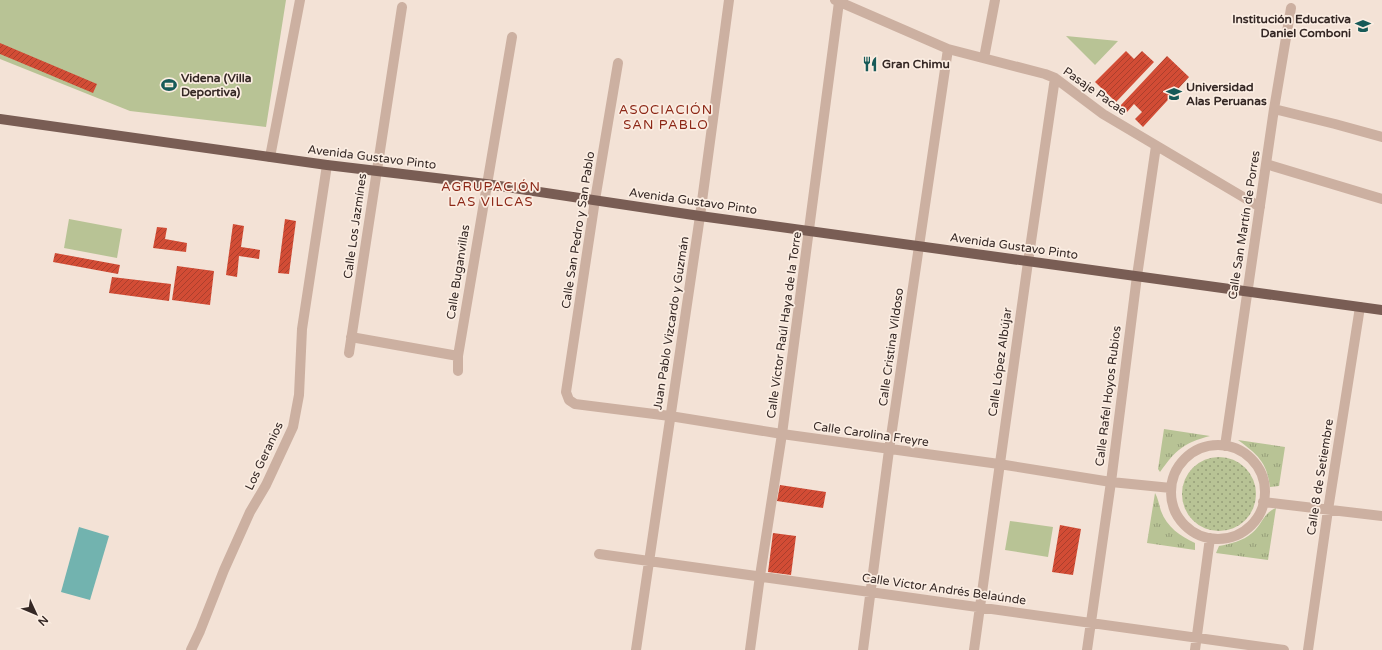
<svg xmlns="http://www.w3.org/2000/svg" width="1382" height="650" font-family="'Varela Round',sans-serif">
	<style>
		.grass { fill: url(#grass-tufts) }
		.park { fill: url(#park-dots) }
		.garden { fill: #b8c395 }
		.water { fill: #72b3af }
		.building { fill: url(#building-hatch) }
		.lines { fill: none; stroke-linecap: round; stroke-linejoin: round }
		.minor { stroke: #ccb0a1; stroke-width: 10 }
		.major { stroke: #795d54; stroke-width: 10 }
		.labels { text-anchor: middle; stroke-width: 3.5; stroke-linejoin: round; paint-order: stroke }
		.poi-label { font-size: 12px; font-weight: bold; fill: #352825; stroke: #fbede2; text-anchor: start }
		.street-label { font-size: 12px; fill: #352825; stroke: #fbede2 }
		.neighbourhood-label { font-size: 13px; letter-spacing: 1px; fill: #8c2716; stroke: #fbede2 }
	</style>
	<defs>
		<pattern id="grass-tufts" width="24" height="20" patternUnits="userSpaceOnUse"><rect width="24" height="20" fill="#b8c395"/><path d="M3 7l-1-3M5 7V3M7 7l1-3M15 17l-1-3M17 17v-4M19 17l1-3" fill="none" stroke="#969e79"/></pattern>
		<pattern id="park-dots" width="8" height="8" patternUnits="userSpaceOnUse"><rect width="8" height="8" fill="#b8c395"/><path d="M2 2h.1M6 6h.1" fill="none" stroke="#969e79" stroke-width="1.8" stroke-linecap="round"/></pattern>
		<pattern id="building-hatch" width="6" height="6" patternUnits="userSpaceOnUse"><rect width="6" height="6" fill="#d24c35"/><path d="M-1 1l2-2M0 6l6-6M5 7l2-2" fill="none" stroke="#ab3f2d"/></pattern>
	</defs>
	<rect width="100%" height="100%" fill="#f3e2d6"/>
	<path class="grass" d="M 1164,429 L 1210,436 C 1183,443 1176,450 1160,472 L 1158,469 Z
		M 1238,440 L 1285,447 L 1279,486 L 1270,487 C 1267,462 1257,454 1238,440 Z
		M 1155,493 C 1158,498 1159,505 1161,511 C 1167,527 1180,536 1195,543 L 1195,550 L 1147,543 Z
		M 1276,508 L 1268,560 L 1216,553 L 1219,546 C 1230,544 1243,541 1252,533 C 1262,525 1263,513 1276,508 Z"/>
	<path class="park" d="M1182 494a37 37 0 1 1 74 0a37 37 0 1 1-74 0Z"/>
	<path class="garden" d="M 0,0 L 286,0 L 266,127 L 130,111 L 0,59 Z
		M 1066,36 L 1118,41 L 1095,65 Z
		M 69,219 L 122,229 L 117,258 L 64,248 Z
		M 1010,521 L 1053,527 L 1048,557 L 1005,550 Z"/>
	<path class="water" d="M 79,527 L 109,536 L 90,600 L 61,592 Z"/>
	<path class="building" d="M 0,43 L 97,84 L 93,93 L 0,54 Z
		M 1126,51 L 1134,59 L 1142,51 L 1154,62 L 1116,102 L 1095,82 Z
		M 1167,56 L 1189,77 L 1143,127 L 1135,119 L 1142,112 L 1134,104 L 1127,112 L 1120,106 Z
		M 285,219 L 296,221 L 289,274 L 278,273 Z
		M 233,224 L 244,226 L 241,247 L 260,250 L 259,259 L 239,256 L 237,277 L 226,275 Z
		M 157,227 L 167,228 L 165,239 L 187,243 L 186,252 L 153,248 Z
		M 55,253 L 120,265 L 118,274 L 53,262 Z
		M 177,266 L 214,271 L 210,305 L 172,300 Z
		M 112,277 L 171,284 L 169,301 L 109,293 Z
		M 780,485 L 826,492 L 823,508 L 777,501 Z
		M 1060,525 L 1081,529 L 1073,575 L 1052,572 Z
		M 773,533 L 796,536 L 791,575 L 768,572 Z"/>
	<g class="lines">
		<path class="minor" d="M 835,0 L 948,49 L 1045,74 L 1055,78 L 1103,114 L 1260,207
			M 984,58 L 995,0
			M 618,63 L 595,200 L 566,392 L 569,400 L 575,404 L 670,416 L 782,434 L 999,464 L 1111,482 L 1171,488
			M 1274,109 L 1335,124 L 1382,137
			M 270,157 L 300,0
			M 1266,164 L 1382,199
			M 351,337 L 458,356
			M 349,353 L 402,7
			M 458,371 L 458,356 L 512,37
			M1171 492a47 47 0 1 1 94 0a47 47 0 1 1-94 0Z
			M 1225,446 L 1274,109 L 1291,8
			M 1263,502 L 1382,516
			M 599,554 L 1284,650
			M 191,650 L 200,631 L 224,570 L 250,512 L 266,485 L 293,427 L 299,395 L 302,329 L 327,165
			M 636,650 L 700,216 L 729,0
			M 750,650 L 760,576 L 782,434 L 839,2
			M 863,650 L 889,450 L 948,49
			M 974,650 L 1028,262 L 1055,78
			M 1087,650 L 1111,482 L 1137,276 L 1156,146
			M 1195,650 L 1210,538
			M 1308,650 L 1328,510 L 1360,307"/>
		<path class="major" d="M 0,119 L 327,165 L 486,184 L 700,216 L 1382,310"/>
	</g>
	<defs>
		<symbol id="school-bare" viewBox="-9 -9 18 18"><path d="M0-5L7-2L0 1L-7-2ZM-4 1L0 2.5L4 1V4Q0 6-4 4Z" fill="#175a58" stroke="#fbede2" stroke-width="2.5" paint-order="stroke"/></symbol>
		<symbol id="restaurant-bare" viewBox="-9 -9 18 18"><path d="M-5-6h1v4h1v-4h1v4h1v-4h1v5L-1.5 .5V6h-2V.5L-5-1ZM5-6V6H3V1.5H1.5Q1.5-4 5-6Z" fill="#175a58" stroke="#fbede2" stroke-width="2.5" paint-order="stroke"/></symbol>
		<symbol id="stadium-bare" viewBox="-9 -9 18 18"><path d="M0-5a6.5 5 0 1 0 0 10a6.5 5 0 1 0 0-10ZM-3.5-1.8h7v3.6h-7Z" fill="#175a58" stroke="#fbede2" stroke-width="2.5" paint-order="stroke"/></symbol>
		<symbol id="university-bare" viewBox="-9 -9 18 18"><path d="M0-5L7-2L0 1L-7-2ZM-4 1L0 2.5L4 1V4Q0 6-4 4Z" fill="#175a58" stroke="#fbede2" stroke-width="2.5" paint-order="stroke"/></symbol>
	</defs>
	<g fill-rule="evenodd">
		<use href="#school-bare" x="1352" y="15" width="22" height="22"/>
		<use href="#restaurant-bare" x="859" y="53" width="22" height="22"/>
		<use href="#stadium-bare" x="158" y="74" width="22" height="22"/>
		<use href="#university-bare" x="1163" y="83" width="22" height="22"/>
	</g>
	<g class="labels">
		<g class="poi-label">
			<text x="1351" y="23" text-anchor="end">Institución Educativa<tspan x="1351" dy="14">Daniel Comboni</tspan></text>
			<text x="882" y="68">Gran Chimu</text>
			<text x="181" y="82">Videna (Villa<tspan x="181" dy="14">Deportiva)</tspan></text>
			<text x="1186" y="91">Universidad<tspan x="1186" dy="14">Alas Peruanas</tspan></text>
		</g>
		<g class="street-label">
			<text transform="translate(1095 91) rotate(35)" y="4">Pasaje Pacae</text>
			<text transform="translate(372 157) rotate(7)" y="4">Avenida Gustavo Pinto</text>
			<text transform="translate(693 201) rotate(8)" y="4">Avenida Gustavo Pinto</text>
			<text transform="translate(1244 225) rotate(-81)" y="4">Calle San Martín de Porres</text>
			<text transform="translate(355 226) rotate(-82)" y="4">Calle Los Jazmínes</text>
			<text transform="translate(578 230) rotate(-81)" y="4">Calle San Pedro y San Pablo</text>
			<text transform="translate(1014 246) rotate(8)" y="4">Avenida Gustavo Pinto</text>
			<text transform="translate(458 272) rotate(-81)" y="4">Calle Buganvillas</text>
			<text transform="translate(671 323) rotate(-81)" y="4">Juan Pablo Vizcardo y Guzmán</text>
			<text transform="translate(784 325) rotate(-82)" y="4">Calle Víctor Raúl Haya de la Torre</text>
			<text transform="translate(891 347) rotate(-82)" y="4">Calle Cristina Vildoso</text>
			<text transform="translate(1000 362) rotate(-82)" y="4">Calle López Albújar</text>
			<text transform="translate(1108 396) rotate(-83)" y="4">Calle Rafel Hoyos Rubios</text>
			<text transform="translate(871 434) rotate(8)" y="4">Calle Carolina Freyre</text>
			<text transform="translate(264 456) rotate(-65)" y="4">Los Geranios</text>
			<text transform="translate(1320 477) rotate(-81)" y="4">Calle 8 de Setiembre</text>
			<text transform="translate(944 589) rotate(8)" y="4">Calle Víctor Andrés Belaúnde</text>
		</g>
		<g class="neighbourhood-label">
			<text x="666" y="114">ASOCIACIÓN<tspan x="666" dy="15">SAN PABLO</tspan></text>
			<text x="491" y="191">AGRUPACIÓN<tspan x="491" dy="15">LAS VILCAS</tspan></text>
		</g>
	</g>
	<g transform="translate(36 614) rotate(134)" stroke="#fbede2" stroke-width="3" paint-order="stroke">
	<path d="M0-3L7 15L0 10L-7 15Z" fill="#352825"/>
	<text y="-6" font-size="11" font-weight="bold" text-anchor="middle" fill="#352825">N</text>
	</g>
</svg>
